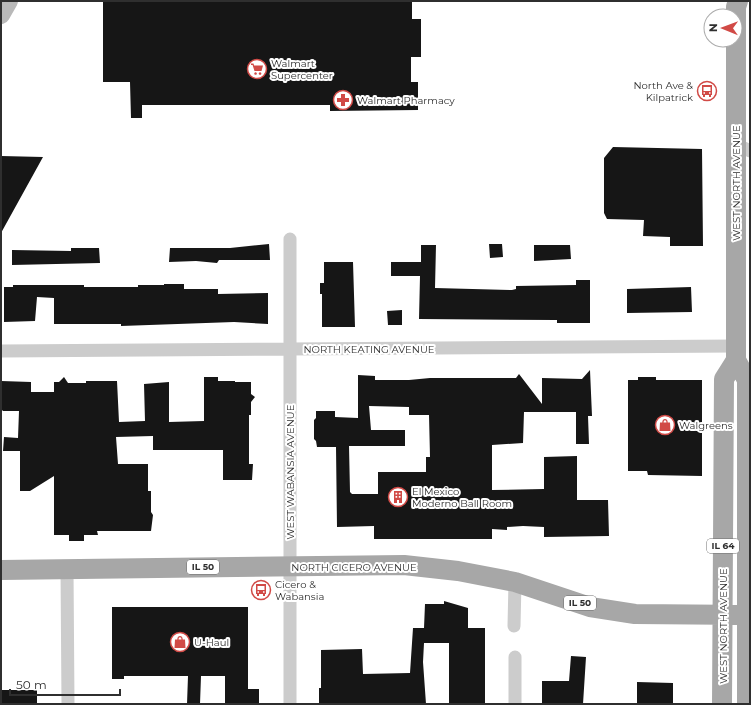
<svg xmlns="http://www.w3.org/2000/svg" width="751" height="705" font-family="Montserrat,sans-serif">
	<style>
		.building { fill: #161616; fill-rule: evenodd }
		.lines { fill: none; stroke-linecap: round; stroke-linejoin: round }
		.minor { stroke: #ccc; stroke-width: 13 }
		.secondary { stroke: #b9b9b9; stroke-width: 18 }
		.primary { stroke: #a7a7a7; stroke-width: 20 }
		.labels { text-anchor: middle; stroke-width: 4; stroke-linejoin: round; paint-order: stroke }
		.shield { fill: #fff; stroke: #6d6d6d; stroke-width: 1 }
		.shield-label { font-size: 9px; font-weight: bold; fill: #2f2f2f }
		.poi-label { font-size: 10px; fill: #2f2f2f; stroke: #fff; text-anchor: start }
		.street-label { font-size: 10px; fill: #2f2f2f; stroke: #fff }
	</style>
	<rect width="100%" height="100%" fill="#fff"/>
	<path class="building" d="M 103,1 L 412,1 L 412,19 L 421,19 L 421,57 L 411,57 L 411,82 L 418,82 L 418,110 L 330,111 L 330,105 L 142,105 L 142,118 L 131,118 L 130,82 L 103,82 Z
		M 613,147 L 702,149 L 703,246 L 670,246 L 670,237 L 643,236 L 644,220 L 607,219 L 604,213 L 604,158 Z
		M 1,156 L 43,157 L 1,233 Z
		M 269,244 L 270,260 L 219,260 L 217,263 L 196,261 L 169,262 L 170,248 L 230,248 Z
		M 489,244 L 502,244 L 503,257 L 490,258 Z
		M 421,245 L 436,245 L 435,288 L 512,290 L 516,289 L 516,286 L 576,285 L 576,280 L 590,280 L 590,323 L 557,323 L 557,320 L 419,319 L 420,276 L 391,276 L 391,262 L 421,262 Z
		M 534,245 L 570,245 L 571,259 L 534,261 Z
		M 71,248 L 99,248 L 100,263 L 12,265 L 12,250 L 71,251 Z
		M 324,262 L 353,262 L 355,327 L 322,327 L 322,294 L 320,294 L 320,283 L 324,283 Z
		M 164,284 L 184,284 L 184,289 L 218,289 L 218,294 L 268,293 L 268,324 L 234,322 L 121,326 L 121,324 L 54,324 L 54,298 L 37,297 L 35,321 L 4,322 L 4,287 L 13,287 L 13,285 L 84,285 L 84,287 L 138,287 L 138,285 L 164,285 Z
		M 691,287 L 692,312 L 627,313 L 627,289 Z
		M 402,310 L 402,325 L 388,325 L 387,311 Z
		M 590,370 L 592,416 L 588,416 L 589,444 L 576,444 L 576,412 L 524,412 L 523,443 L 492,445 L 492,490 L 544,489 L 544,457 L 577,456 L 577,500 L 608,500 L 609,536 L 544,537 L 544,527 L 523,526 L 507,527 L 507,530 L 492,529 L 492,539 L 374,539 L 374,526 L 337,527 L 336,447 L 317,447 L 316,441 L 314,439 L 314,420 L 316,418 L 316,411 L 335,411 L 335,417 L 358,418 L 358,375 L 375,376 L 375,380 L 409,380 L 430,378 L 516,378 L 519,374 L 542,404 L 542,378 L 582,379 ZM 369,406 L 409,407 L 409,415 L 429,415 L 430,457 L 426,457 L 426,472 L 378,472 L 378,494 L 352,494 L 350,492 L 349,446 L 405,446 L 405,430 L 371,430 Z
		M 64,377 L 68,383 L 86,383 L 86,381 L 117,381 L 119,422 L 145,421 L 144,384 L 169,382 L 169,422 L 204,421 L 204,377 L 218,377 L 218,381 L 235,381 L 235,382 L 251,382 L 251,394 L 255,397 L 251,402 L 251,415 L 249,415 L 249,464 L 253,464 L 252,480 L 223,480 L 223,450 L 153,450 L 153,436 L 116,437 L 118,464 L 148,464 L 148,491 L 151,491 L 151,512 L 153,515 L 151,531 L 97,531 L 98,535 L 84,535 L 84,541 L 69,541 L 69,535 L 54,535 L 54,476 L 30,491 L 20,491 L 20,451 L 3,451 L 4,437 L 18,438 L 19,411 L 3,411 L 1,409 L 1,381 L 31,382 L 31,392 L 54,392 L 54,382 L 59,382 Z
		M 638,377 L 656,377 L 656,380 L 702,380 L 702,476 L 648,475 L 647,471 L 628,471 L 628,380 L 638,380 Z
		M 444,601 L 468,608 L 468,628 L 485,628 L 485,704 L 449,704 L 449,643 L 424,643 L 423,662 L 426,704 L 319,704 L 319,688 L 321,688 L 321,650 L 362,649 L 363,674 L 410,673 L 413,628 L 424,628 L 425,604 L 444,604 Z
		M 112,607 L 248,607 L 248,689 L 259,689 L 259,703 L 225,704 L 225,676 L 201,676 L 200,704 L 187,704 L 188,676 L 124,676 L 124,679 L 112,679 Z
		M 571,656 L 586,657 L 583,704 L 542,704 L 542,681 L 569,681 Z
		M 637,682 L 673,683 L 673,704 L 637,704 Z
		M 1,690 L 37,690 L 37,704 L 1,704 Z"/>
	<g class="lines">
		<path class="minor" d="M 736,144 L 750,151
			M 290,239 L 290,704
			M 1,351 L 736,346
			M 67,569 L 68,704
			M 514,626 L 515,582
			M 515,704 L 515,657"/>
		<path class="secondary" d="M 1,15 L 9,1"/>
		<path class="primary" d="M 738,1 L 736,7 L 736,360 L 747,380 L 747,704
			M 1,570 L 404,565 L 458,571 L 515,582 L 590,607 L 635,614 L 750,615
			M 722,704 L 724,379 L 736,360"/>
	</g>
	<defs>
		<symbol id="supermarket-ring" viewBox="-11 -11 22 22"><circle r="9.5" fill="#fff" stroke="#d14a46" stroke-width="1.5"/><path d="M-6-5.5h2.5l.6 2H6L4.5 2H-2.5L-4.4-4H-6ZM-1.5 3.2a1.3 1.3 0 1 0 .1 0ZM3 3.2a1.3 1.3 0 1 0 .1 0Z" fill="#d14a46"/></symbol>
		<symbol id="bus-ring" viewBox="-11 -11 22 22"><circle r="9.5" fill="#fff" stroke="#d14a46" stroke-width="1.5"/><path d="M-5-6H5V4H4V6H2V4H-2V6H-4V4H-5ZM-3.5-4V0h7V-4ZM-3.5 1.2v1.5H-2V1.2ZM2 1.2v1.5H3.5V1.2Z" fill="#d14a46"/></symbol>
		<symbol id="pharmacy-ring" viewBox="-11 -11 22 22"><circle r="9.5" fill="#fff" stroke="#d14a46" stroke-width="1.5"/><path d="M-2-6h4v4h4v4h-4v4h-4v-4h-4v-4h4Z" fill="#d14a46"/></symbol>
		<symbol id="shop-ring" viewBox="-11 -11 22 22"><circle r="9.5" fill="#fff" stroke="#d14a46" stroke-width="1.5"/><path d="M-5-2.5h2.3a2.7 3.5 0 0 1 5.4 0H5L5.5 6h-11ZM-1.5-2.5h3a1.5 2.3 0 0 0-3 0Z" fill="#d14a46"/></symbol>
		<symbol id="building-ring" viewBox="-11 -11 22 22"><circle r="9.5" fill="#fff" stroke="#d14a46" stroke-width="1.5"/><path d="M-4-6H4V6H1V3H-1V6H-4ZM-2.5-4.3h1.7v1.8h-1.7ZM.8-4.3h1.7v1.8H.8ZM-2.5-1h1.7V.8h-1.7ZM.8-1h1.7V.8H.8Z" fill="#d14a46"/></symbol>
	</defs>
	<g fill-rule="evenodd">
		<use href="#supermarket-ring" x="246" y="58" width="22" height="22"/>
		<use href="#bus-ring" x="696" y="80" width="22" height="22"/>
		<use href="#pharmacy-ring" x="332" y="89" width="22" height="22"/>
		<use href="#shop-ring" x="654" y="414" width="22" height="22"/>
		<use href="#building-ring" x="387" y="486" width="22" height="22"/>
		<use href="#bus-ring" x="250" y="579" width="22" height="22"/>
		<use href="#shop-ring" x="169" y="631" width="22" height="22"/>
	</g>
	<g class="labels">
		<g class="shield">
			<rect x="707" y="539" width="32" height="14" rx="3"/>
			<rect x="187" y="560" width="32" height="14" rx="3"/>
			<rect x="564" y="596" width="32" height="14" rx="3"/>
		</g>
		<g class="shield-label">
			<text x="723" y="549">IL 64</text>
			<text x="203" y="570">IL 50</text>
			<text x="580" y="606">IL 50</text>
		</g>
		<g class="poi-label">
			<text x="271" y="67">Walmart<tspan x="271" dy="12">Supercenter</tspan></text>
			<text x="693" y="89" text-anchor="end">North Ave &amp;<tspan x="693" dy="12">Kilpatrick</tspan></text>
			<text x="357" y="104">Walmart Pharmacy</text>
			<text x="679" y="429">Walgreens</text>
			<text x="412" y="495">El Mexico<tspan x="412" dy="12">Moderno Ball Room</tspan></text>
			<text x="275" y="588">Cicero &amp;<tspan x="275" dy="12">Wabansia</tspan></text>
			<text x="194" y="646">U-Haul</text>
		</g>
		<g class="street-label">
			<text transform="translate(736 183) rotate(-90)" y="4">WEST NORTH AVENUE</text>
			<text x="369" y="353">NORTH KEATING AVENUE</text>
			<text transform="translate(290 472) rotate(-90)" y="4">WEST WABANSIA AVENUE</text>
			<text x="354" y="571">NORTH CICERO AVENUE</text>
			<text transform="translate(723 626) rotate(-90)" y="4">WEST NORTH AVENUE</text>
		</g>
	</g>
	<rect width="751" height="705" fill="none" stroke="#2f2f2f" stroke-width="4"/>
	<g transform="translate(723 28) rotate(271)"><circle r="19" fill="#ffffff" stroke="#acacac"/>
	<path d="M0-3L7 15L0 10L-7 15Z" fill="#d14a46"/>
	<text y="-6" font-size="11" font-weight="bold" text-anchor="middle" fill="#2f2f2f">N</text>
	</g>
	<path d="M10 689v6h110v-6" fill="none" stroke="#2f2f2f" stroke-width="2"/>
	<text x="16" y="689" font-size="12" fill="#2f2f2f" stroke="#ffffff" stroke-width="3" paint-order="stroke">50 m</text>
</svg>
